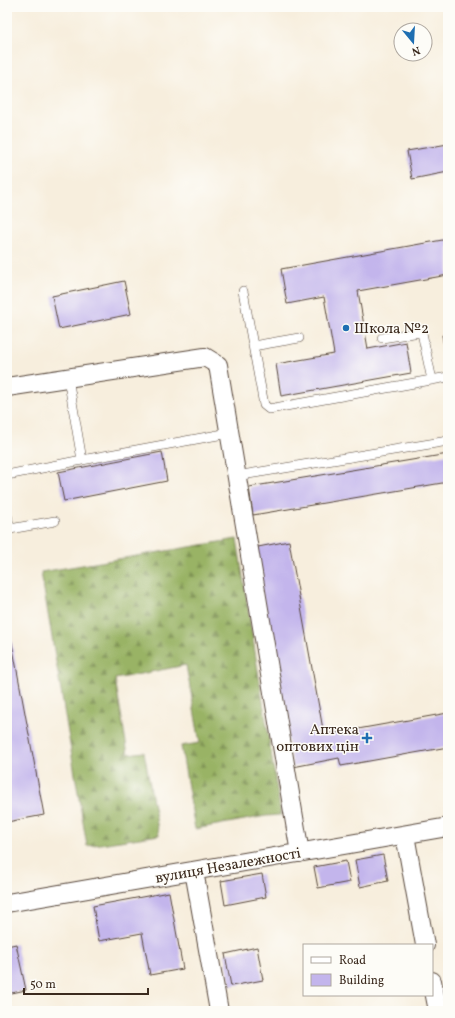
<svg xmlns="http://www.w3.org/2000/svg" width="455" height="1018" font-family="Vollkorn,serif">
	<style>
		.forest { fill: url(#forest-firs); stroke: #6a6e42 }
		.building { fill: #c3b5ec }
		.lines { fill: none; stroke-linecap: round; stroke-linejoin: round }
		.service-casing { stroke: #57473b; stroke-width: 10 }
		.minor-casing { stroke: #57473b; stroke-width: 20 }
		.service { stroke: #fff; stroke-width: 9 }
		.minor { stroke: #fff; stroke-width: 18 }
		.poi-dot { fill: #1f6fb2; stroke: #fdfcf7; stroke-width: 1.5 }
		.labels { text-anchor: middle; stroke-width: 3; stroke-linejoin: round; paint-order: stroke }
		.poi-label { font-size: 15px; fill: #3b2a1e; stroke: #fdfcf7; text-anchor: start }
		.street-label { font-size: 15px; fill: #3b2a1e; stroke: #fdfcf7 }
	</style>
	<defs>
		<pattern id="forest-firs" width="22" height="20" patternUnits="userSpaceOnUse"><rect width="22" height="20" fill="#99b365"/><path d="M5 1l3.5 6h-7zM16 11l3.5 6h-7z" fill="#7e9253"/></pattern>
	</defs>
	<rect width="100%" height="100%" fill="#fdfcf7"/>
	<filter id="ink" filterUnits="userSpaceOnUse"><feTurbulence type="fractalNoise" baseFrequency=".025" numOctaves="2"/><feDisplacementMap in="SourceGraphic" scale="8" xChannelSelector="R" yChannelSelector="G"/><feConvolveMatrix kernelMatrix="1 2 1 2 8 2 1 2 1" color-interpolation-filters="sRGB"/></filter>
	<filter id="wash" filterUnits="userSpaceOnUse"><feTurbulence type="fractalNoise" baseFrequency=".012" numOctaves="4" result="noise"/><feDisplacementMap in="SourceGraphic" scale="16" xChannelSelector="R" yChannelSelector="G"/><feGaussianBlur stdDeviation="0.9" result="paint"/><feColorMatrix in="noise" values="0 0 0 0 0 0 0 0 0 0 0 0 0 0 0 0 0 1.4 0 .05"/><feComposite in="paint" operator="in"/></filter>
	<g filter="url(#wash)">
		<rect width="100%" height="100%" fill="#f7eedd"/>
		<path class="forest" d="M 237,539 L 281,815 L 266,816 L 195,829 L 181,746 L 200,743 L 186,665 L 115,679 L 128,754 L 144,752 L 159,835 L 87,846 L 41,572 Z"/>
		<g id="blocks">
			<path class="building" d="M 448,144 L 448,172 L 412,179 L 407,151 Z
				M 448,239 L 448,275 L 358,291 L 368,349 L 406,342 L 411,373 L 281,396 L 276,364 L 334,354 L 324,297 L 287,304 L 281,269 Z
				M 124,281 L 131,314 L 59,329 L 52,296 Z
				M 448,334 L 448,363 L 447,364 L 442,335 Z
				M 162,452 L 167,481 L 64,501 L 58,472 Z
				M 448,454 L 448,482 L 253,515 L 249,487 Z
				M 289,541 L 324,735 L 448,713 L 448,747 L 341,766 L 339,758 L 293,767 L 253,548 Z
				M 7,617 L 44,815 L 7,822 Z
				M 383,855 L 388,881 L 360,887 L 355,860 Z
				M 346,861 L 350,882 L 318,888 L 314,867 Z
				M 262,874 L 266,897 L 225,905 L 221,881 Z
				M 169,892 L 183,969 L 150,975 L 142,933 L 99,941 L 93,906 Z
				M 16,944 L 26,990 L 7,994 L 7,946 Z
				M 257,947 L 263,980 L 231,986 L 225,954 Z"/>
		</g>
	</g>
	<g filter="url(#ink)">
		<use href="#blocks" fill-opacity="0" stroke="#57473b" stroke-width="1"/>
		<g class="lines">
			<defs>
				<path id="service" d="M 243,291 L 264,405 L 269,409 L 448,377
					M 382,338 L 420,332 L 422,333 L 432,380
					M 253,346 L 299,338
					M 68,378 L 82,460 L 229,433
					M 7,475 L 82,460
					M 236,476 L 448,441
					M 7,515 L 10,529 L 55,521"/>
				<path id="minor" d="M 7,387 L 205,357 L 218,365 L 300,853
					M 405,835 L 425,945
					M 194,871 L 219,1011
					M 7,903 L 448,827
					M 432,981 L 438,1011"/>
			</defs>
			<use href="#service" class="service-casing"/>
			<use href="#minor" class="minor-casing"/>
			<use href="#service" class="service"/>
			<use href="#minor" class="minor"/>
		</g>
	</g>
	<g class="poi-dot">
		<circle cx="346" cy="328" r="4"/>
		<path d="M365 732h4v4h4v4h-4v4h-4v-4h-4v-4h4z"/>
	</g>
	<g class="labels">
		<g class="poi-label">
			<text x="354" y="333">Школа №2</text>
			<text x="359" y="734" text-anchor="end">Аптека<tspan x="359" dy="17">оптових цін</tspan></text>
		</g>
		<g class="street-label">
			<text transform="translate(228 865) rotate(-10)" y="5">вулиця Незалежності</text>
		</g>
	</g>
	<rect width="455" height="1018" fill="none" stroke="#fdfcf7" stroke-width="24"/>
	<rect x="303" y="944" width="130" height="52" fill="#fdfcf7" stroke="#afa8a0"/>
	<rect x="311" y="957" width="20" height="6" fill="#ffffff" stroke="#afa8a0"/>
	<text x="339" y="964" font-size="12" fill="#3b2a1e">Road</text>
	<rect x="311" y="974" width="20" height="12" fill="#c3b5ec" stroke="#afa8a0"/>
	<text x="339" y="984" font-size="12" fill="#3b2a1e">Building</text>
	<g transform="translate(413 42) rotate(162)"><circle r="19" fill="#fdfcf7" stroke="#afa8a0"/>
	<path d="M0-3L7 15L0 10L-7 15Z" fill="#1f6fb2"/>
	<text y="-6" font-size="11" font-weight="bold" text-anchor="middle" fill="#3b2a1e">N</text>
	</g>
	<path d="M24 988v6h124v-6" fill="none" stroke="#3b2a1e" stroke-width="2"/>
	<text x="30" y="988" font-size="12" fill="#3b2a1e" stroke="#fdfcf7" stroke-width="3" paint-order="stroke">50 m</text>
</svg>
